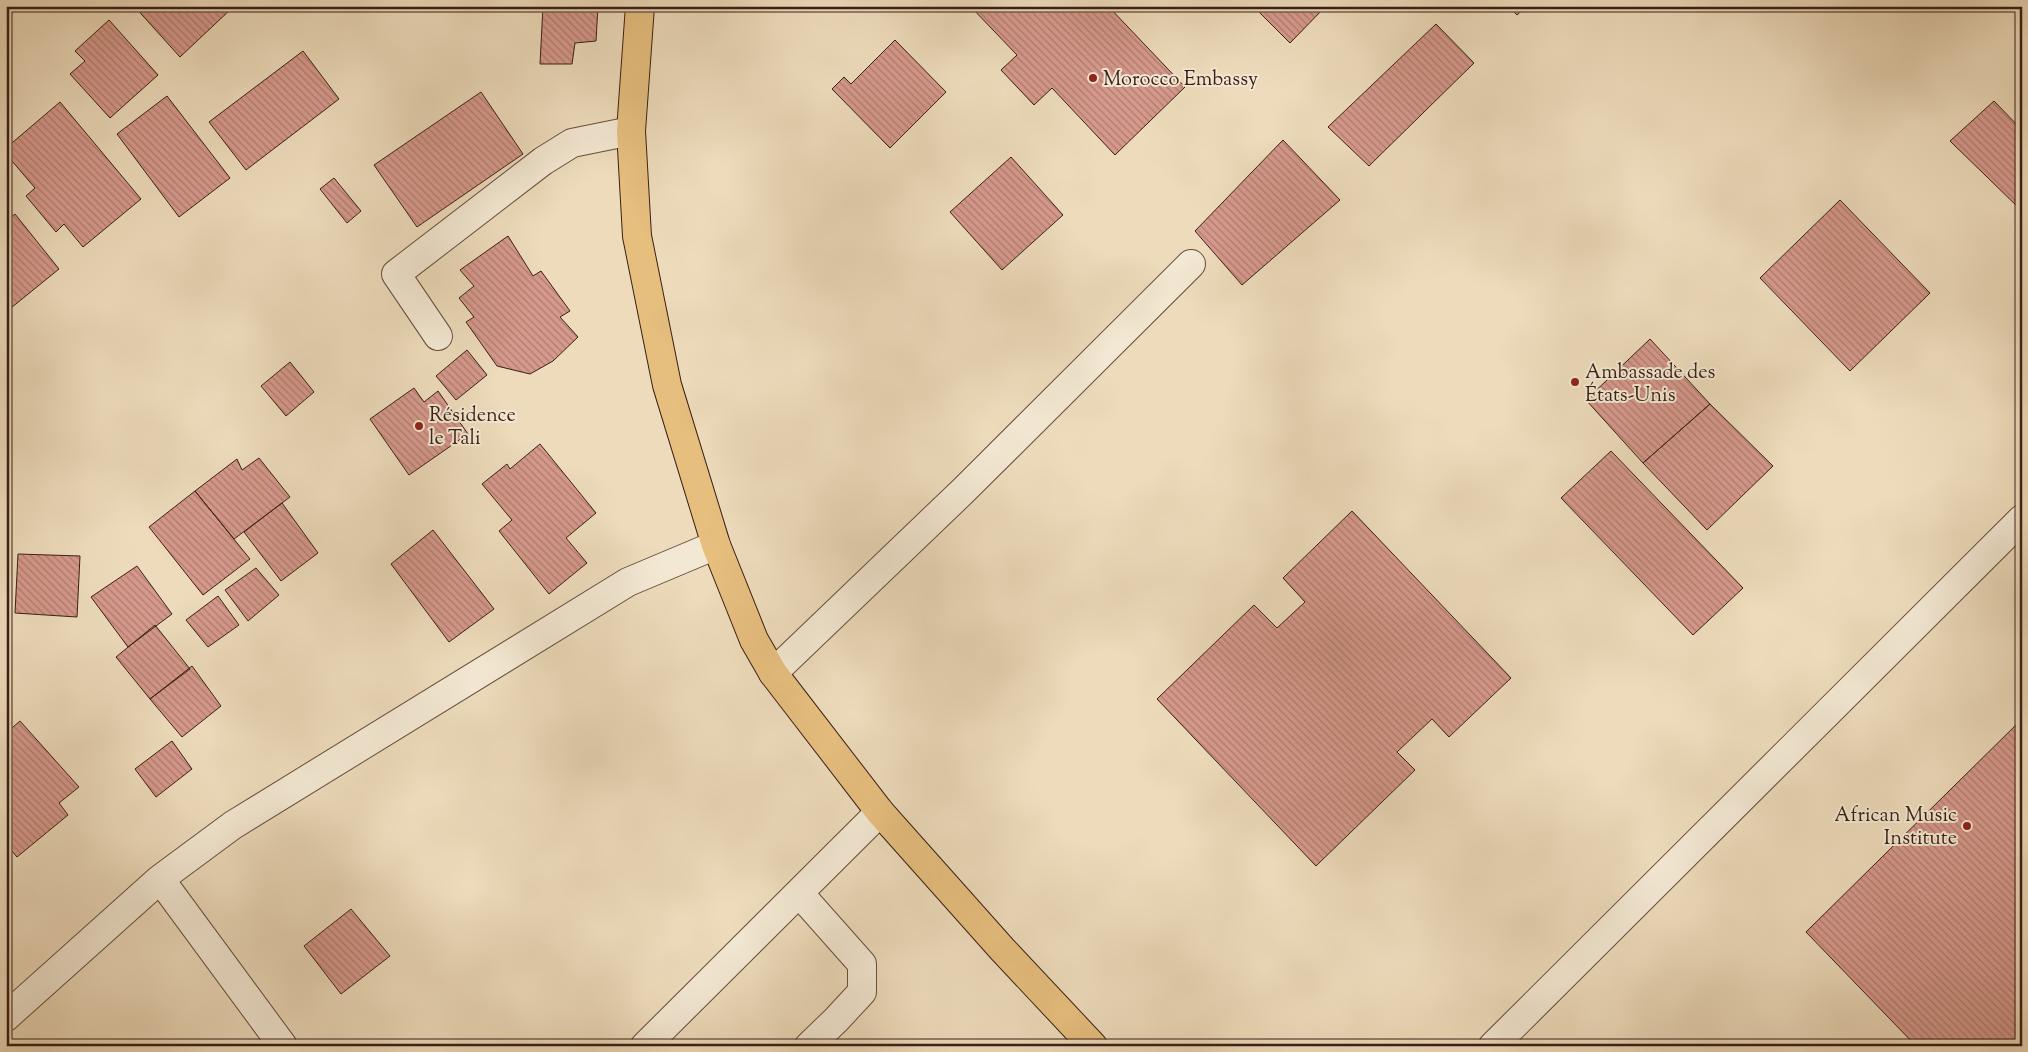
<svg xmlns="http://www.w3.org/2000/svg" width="2028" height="1052" font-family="'Sorts Mill Goudy',serif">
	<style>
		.building { fill: url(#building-back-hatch); stroke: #391f15 }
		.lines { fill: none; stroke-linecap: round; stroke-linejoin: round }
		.minor-casing { stroke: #664e3e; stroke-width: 30 }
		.major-casing { stroke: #391f15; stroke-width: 30 }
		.minor { stroke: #f3e8d3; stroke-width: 28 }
		.major { stroke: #e6be7e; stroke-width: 28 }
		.poi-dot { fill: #8f2418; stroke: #f3e8d3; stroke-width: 2 }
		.labels { text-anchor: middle; stroke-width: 4; stroke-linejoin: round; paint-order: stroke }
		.poi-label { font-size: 20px; fill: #391f15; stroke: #f3e8d3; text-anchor: start }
	</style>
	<defs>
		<pattern id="building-back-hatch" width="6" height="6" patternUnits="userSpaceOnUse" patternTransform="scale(1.25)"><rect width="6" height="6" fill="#d6998c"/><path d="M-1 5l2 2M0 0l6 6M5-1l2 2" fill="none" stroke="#af7c71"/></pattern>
	</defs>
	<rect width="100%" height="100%" fill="#eddbbb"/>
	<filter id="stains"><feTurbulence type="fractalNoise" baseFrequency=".004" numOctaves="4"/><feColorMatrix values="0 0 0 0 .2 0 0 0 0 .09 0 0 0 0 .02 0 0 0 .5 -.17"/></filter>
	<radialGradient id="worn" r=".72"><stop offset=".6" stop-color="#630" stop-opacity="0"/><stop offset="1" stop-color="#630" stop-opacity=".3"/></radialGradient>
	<path class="building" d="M 134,6 L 228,6 L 231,9 L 180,57 Z
		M 543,6 L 598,6 L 596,41 L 575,43 L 572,64 L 540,64 Z
		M 970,6 L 1108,6 L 1185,87 L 1115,155 L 1052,88 L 1034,105 L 1001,70 L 1017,55 Z
		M 1253,6 L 1326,6 L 1290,43 Z
		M 1508,6 L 1527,6 L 1517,15 Z
		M 109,20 L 158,75 L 110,118 L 70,74 L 85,61 L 75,51 Z
		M 1436,24 L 1474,63 L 1369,166 L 1328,127 Z
		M 895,40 L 946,92 L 890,148 L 832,89 L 844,77 L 851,84 Z
		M 303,51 L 339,99 L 246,170 L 209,122 Z
		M 481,92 L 523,154 L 417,227 L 374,165 Z
		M 167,96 L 230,178 L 179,217 L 117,134 Z
		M 1994,101 L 2022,130 L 2022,211 L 1950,141 Z
		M 60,102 L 141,199 L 83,247 L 64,224 L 56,232 L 26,196 L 35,188 L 6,154 L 6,148 Z
		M 1283,140 L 1340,200 L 1242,285 L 1195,231 Z
		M 1011,157 L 1063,215 L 1002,270 L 950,212 Z
		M 334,178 L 361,211 L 347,223 L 320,189 Z
		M 1840,200 L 1930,293 L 1850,371 L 1760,278 Z
		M 15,214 L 59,269 L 6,312 L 6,221 Z
		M 508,236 L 533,276 L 541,271 L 570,311 L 560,317 L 578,337 L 553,361 L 530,374 L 497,366 L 466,322 L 474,317 L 459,298 L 474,286 L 460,270 Z
		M 1650,339 L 1710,404 L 1643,463 L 1586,400 Z
		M 467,350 L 487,375 L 456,400 L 436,376 Z
		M 290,362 L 314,392 L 286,416 L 261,386 Z
		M 414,388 L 424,402 L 438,391 L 468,434 L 409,475 L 370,419 Z
		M 1710,404 L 1773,466 L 1707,530 L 1643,463 Z
		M 540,444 L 596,513 L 566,538 L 587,563 L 549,594 L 499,531 L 512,520 L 482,484 L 507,464 L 510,469 Z
		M 1611,451 L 1743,588 L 1693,635 L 1561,498 Z
		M 259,458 L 290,497 L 234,539 L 195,491 L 237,459 L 242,470 Z
		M 195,491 L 250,559 L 203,595 L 149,527 Z
		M 282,503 L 318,553 L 281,581 L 244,532 Z
		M 1352,511 L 1511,678 L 1449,737 L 1432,719 L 1397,752 L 1415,770 L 1316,866 L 1157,699 L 1254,605 L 1277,628 L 1305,602 L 1283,578 Z
		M 433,530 L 494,609 L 449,642 L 391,564 Z
		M 18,554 L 80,556 L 77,617 L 15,613 Z
		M 137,566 L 172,614 L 128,647 L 91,597 Z
		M 256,568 L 279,595 L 248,621 L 225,590 Z
		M 218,596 L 239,625 L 208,647 L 186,620 Z
		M 155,625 L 190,669 L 150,699 L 116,657 Z
		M 192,666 L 221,706 L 182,737 L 150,699 Z
		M 2021,720 L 2022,1046 L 1916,1046 L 1806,932 Z
		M 20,721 L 79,787 L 59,803 L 68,815 L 17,857 L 6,844 L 6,733 Z
		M 172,741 L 192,769 L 156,797 L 135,769 Z
		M 351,909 L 390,956 L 341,994 L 304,946 Z"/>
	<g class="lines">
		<defs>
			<path id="minor" d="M 438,336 L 396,274 L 543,161 L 572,143 L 631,131
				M 773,673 L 964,490 L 1191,264
				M 160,879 L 283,1046
				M 799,893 L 862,964 L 862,992 L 836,1020 L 809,1046
				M 6,1017 L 160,879 L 233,825 L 628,582 L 716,545
				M 645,1046 L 880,812
				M 1493,1046 L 2022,519"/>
			<path id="major" d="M 640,6 L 631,131 L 637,236 L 667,385 L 716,545 L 754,640 L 773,673 L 880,812 L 1002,949 L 1093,1046"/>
		</defs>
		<use href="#minor" class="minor-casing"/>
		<use href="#major" class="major-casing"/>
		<use href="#minor" class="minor"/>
		<use href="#major" class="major"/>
	</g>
	<g class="poi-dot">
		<circle cx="1093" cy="78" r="5"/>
		<circle cx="1575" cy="382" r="5"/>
		<circle cx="419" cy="426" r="5"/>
		<circle cx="1967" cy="826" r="5"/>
	</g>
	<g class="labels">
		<g class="poi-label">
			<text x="1103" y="85">Morocco Embassy</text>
			<text x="1585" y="378">Ambassade des<tspan x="1585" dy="23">États-Unis</tspan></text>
			<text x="429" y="421">Résidence<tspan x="429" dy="23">le Tali</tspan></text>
			<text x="1957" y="821" text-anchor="end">African Music<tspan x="1957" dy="23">Institute</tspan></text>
		</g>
	</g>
	<rect width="2028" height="1052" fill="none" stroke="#eddbbb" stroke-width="25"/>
	<rect x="8" y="8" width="2013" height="1037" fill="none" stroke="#391f15" stroke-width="2.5"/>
	<rect x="12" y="12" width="2003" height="1027" fill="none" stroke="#391f15"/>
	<rect width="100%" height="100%" filter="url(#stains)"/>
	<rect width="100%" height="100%" fill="url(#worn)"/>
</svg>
